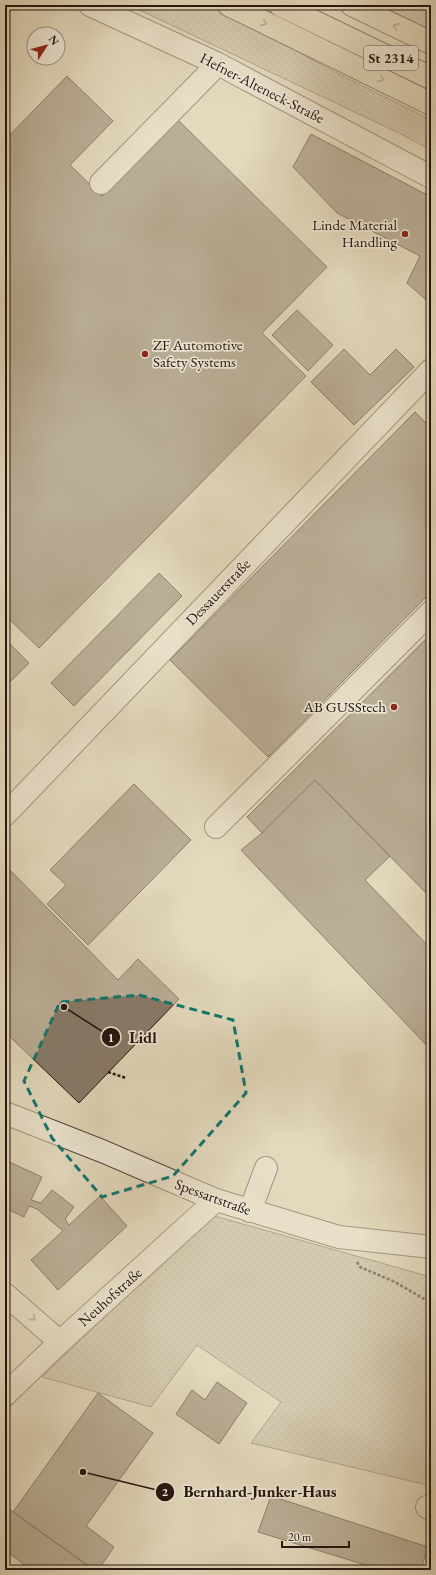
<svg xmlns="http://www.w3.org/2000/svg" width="436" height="1575" font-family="'EB Garamond',serif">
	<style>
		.grass { fill: url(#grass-dots); stroke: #726656 }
		.building { fill: #877a69; stroke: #23140e }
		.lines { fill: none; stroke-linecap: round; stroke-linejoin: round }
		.minor-casing { stroke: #53453a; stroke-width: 24 }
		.highway-casing { stroke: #23140e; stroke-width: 24 }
		.path { stroke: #23140e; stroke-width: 2.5; stroke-dasharray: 3 2; stroke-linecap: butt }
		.minor { stroke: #ede6d4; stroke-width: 22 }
		.highway { stroke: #e3d9bd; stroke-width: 22 }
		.oneway { stroke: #8d806e }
		.oneway2 { stroke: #92887b }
		.marked { fill: none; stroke: #0f766e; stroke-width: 3; stroke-dasharray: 8 5; stroke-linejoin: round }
		.poi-dot { fill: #8f2418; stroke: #ede6d4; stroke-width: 1.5 }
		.labels { text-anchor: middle; stroke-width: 3.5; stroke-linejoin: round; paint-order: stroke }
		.shield { fill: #ede6d4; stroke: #605349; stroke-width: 1 }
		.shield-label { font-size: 14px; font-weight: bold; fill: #23140e }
		.street-label { font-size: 15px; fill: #23140e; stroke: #ede6d4 }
		.poi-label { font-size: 15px; fill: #23140e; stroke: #ede6d4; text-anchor: end }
		.leader { fill: none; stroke: #23140e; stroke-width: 1.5 }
		.callout-dot { fill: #23140e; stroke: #ede6d4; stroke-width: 1.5 }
		.mark-label { font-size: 12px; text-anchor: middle; font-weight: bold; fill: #fff }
		.callout-label { font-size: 16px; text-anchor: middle; font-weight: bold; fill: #23140e; stroke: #ede6d4; stroke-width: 3.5; stroke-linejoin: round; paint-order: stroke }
	</style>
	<defs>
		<pattern id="grass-dots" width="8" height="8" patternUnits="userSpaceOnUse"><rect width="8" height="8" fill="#c2b89f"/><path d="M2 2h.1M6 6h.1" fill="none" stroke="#a69d88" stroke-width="1.8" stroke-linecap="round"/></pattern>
	</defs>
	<rect width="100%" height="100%" fill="#e3d9bd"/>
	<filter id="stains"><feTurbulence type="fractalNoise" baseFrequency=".005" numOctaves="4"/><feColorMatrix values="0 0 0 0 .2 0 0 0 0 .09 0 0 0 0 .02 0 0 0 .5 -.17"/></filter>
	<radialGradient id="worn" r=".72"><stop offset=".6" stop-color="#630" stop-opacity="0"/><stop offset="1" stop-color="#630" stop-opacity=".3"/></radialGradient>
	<path class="grass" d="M 129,5 L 213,5 L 335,72 L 431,120 L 431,150 L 403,135 Z
		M 380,5 L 428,5 L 431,7 L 431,32 Z
		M 211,1215 L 431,1277 L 431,1486 L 251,1443 L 281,1402 L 197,1345 L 151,1407 L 42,1377 Z"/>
	<path class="building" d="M 67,76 L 113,121 L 70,165 L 102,196 L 177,119 L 327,267 L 262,333 L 306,376 L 39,648 L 5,615 L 5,140 Z
		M 311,134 L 431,197 L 431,304 L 407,283 L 420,256 L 337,213 L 293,167 Z
		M 297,310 L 333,345 L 308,371 L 272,335 Z
		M 344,349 L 370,375 L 396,349 L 414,367 L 354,425 L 311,382 Z
		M 415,412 L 431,428 L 431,592 L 268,757 L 170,660 Z
		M 159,573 L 182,596 L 74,706 L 51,683 Z
		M 431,634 L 431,898 L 315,780 L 262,833 L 247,817 Z
		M 5,639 L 29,663 L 5,687 Z
		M 315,780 L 390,856 L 365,880 L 431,949 L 431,1050 L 241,850 L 262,833 Z
		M 134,784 L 191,840 L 88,945 L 47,904 L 66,885 L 50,870 Z
		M 5,865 L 118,980 L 138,959 L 179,999 L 79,1103 L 5,1032 Z
		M 5,1160 L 42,1177 L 31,1200 L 41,1203 L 52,1190 L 74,1207 L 65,1219 L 69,1225 L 100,1196 L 127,1226 L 58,1290 L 31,1260 L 63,1231 L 37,1209 L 29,1206 L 24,1217 L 5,1208 Z
		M 217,1382 L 247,1403 L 219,1444 L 176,1414 L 192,1390 L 205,1400 Z
		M 98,1393 L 153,1433 L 86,1526 L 114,1547 L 98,1570 L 94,1570 L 13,1512 Z
		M 271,1496 L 428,1547 L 422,1566 L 431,1568 L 431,1570 L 382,1570 L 258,1532 Z
		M 5,1506 L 13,1512 L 94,1570 L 25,1570 L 27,1567 L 5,1550 Z"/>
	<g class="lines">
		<defs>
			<path id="minor" d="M 90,5 L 218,64 L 431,177
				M 101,183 L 218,64
				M 5,815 L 431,370
				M 216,827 L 431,612
				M 5,1113 L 102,1151 L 216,1200 L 339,1237 L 431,1247
				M 250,1211 L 266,1168
				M 5,1294 L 60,1342
				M 5,1395 L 60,1342 L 216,1200
				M 427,1507 L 431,1509"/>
			<path id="highway" d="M 229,5 L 431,104
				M 280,5 L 431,78
				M 352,5 L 431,43"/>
		</defs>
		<use href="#minor" class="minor-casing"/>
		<use href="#highway" class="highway-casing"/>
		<path class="path" d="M 108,1072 L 126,1078
			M 357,1262 L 360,1267 L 395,1282 L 431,1303"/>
		<use href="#minor" class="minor"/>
		<use href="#highway" class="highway"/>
	</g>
	<defs><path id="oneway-chevron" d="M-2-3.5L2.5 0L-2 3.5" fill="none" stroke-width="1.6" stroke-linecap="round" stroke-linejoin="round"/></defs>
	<g class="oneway">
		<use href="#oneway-chevron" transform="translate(264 23) rotate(25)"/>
		<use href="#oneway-chevron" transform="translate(396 26) rotate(-154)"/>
		<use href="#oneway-chevron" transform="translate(381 79) rotate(26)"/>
	</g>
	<use class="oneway2" href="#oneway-chevron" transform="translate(33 1318) rotate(41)"/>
	<path d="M0 0H436V1575H0ZM 139,995 L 233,1020 L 246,1093 L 173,1176 L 102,1197 L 52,1138 L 24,1081 L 60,1002 Z" fill="#e3d9bd" fill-opacity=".55" fill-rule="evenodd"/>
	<path class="marked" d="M 139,995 L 233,1020 L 246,1093 L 173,1176 L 102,1197 L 52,1138 L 24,1081 L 60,1002 Z"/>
	<g class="poi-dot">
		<circle cx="405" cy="234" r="4"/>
		<circle cx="145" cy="354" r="4"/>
		<circle cx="394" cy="707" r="4"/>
	</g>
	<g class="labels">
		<rect class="shield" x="364" y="46" width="54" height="24" rx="3"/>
		<g class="shield-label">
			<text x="391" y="63">St 2314</text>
		</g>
		<g class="street-label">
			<text transform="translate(262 88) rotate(27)" y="5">Hefner-Alteneck-Straße</text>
			<text transform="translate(218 592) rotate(-46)" y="5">Dessauerstraße</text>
			<text transform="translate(213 1197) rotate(20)" y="5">Spessartstraße</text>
			<text transform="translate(110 1297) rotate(-42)" y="5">Neuhofstraße</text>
		</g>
		<g class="poi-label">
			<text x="397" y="230">Linde Material<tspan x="397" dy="17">Handling</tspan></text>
			<text x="153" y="350" text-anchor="start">ZF Automotive<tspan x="153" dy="17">Safety Systems</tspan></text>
			<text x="386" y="712">AB GUSStech</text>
		</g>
	</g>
	<path class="leader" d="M64 1007L111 1037M83 1472L165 1492"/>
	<g class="callout-dot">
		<circle cx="64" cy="1007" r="4"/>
		<circle cx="83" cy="1472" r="4"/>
		<circle cx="111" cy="1037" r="10"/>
		<circle cx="165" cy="1492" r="10"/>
	</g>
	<g class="mark-label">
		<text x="111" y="1042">1</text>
		<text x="165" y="1496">2</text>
	</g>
	<g class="callout-label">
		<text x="143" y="1043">Lidl</text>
		<text x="260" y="1497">Bernhard-Junker-Haus</text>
	</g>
	<rect width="436" height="1575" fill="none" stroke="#e3d9bd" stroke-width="20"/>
	<rect x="6" y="6" width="424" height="1563" fill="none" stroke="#23140e" stroke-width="2"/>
	<rect x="10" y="10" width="416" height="1555" fill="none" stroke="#23140e"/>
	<g transform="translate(46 46) rotate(54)"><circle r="19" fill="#ede6d4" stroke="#9c9285"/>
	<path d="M0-3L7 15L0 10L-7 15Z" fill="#8f2418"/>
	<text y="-6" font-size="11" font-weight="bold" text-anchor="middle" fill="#23140e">N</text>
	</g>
	<path d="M282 1541v6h67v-6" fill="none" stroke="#23140e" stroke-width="2"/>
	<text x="288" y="1541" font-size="12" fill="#23140e" stroke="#ede6d4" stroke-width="3" paint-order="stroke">20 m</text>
	<rect width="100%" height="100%" filter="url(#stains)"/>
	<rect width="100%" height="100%" fill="url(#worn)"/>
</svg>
